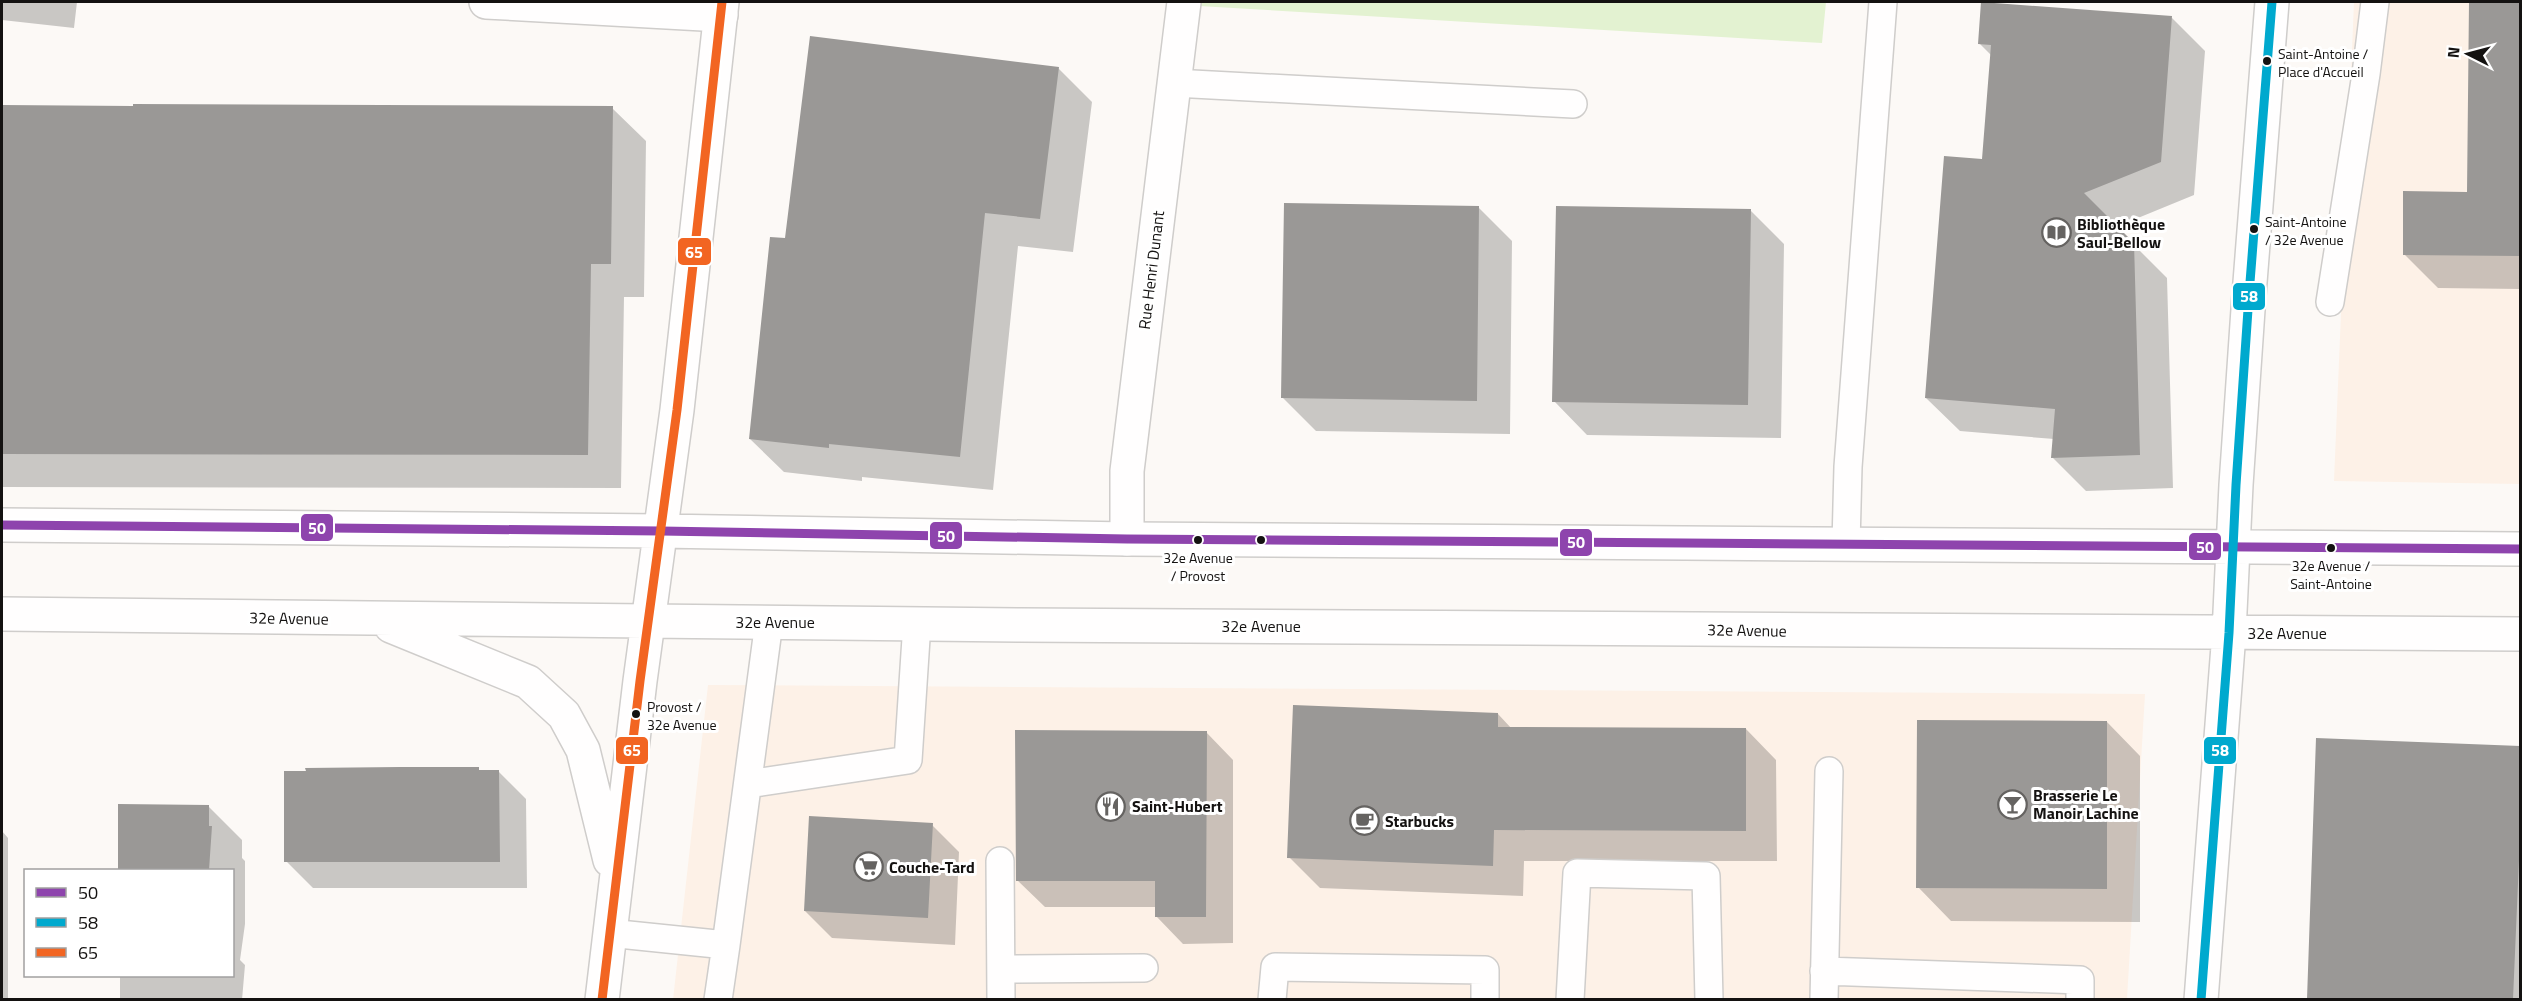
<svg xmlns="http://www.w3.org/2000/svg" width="2522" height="1001" font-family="'Titillium Web',sans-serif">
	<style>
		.commercial { fill: #fdf1e7 }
		.green { fill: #e3f2d1 }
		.shadow { fill: #0003 }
		.building { fill: #9a9896 }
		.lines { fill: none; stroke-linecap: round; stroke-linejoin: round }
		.lane-casing { stroke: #cfcdcb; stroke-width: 30 }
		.street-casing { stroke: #cfcdcb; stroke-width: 36 }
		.secondary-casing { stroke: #cfcdcb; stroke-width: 36 }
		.lane { stroke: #fffefe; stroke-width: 27 }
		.street { stroke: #fffefe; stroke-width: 33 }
		.secondary { stroke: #fffefe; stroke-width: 33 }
		.bus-1-casing { stroke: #fff; stroke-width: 14 }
		.bus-2-casing { stroke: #fff; stroke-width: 14 }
		.bus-3-casing { stroke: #fff; stroke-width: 14 }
		.bus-1 { stroke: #8e44ad; stroke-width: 9 }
		.bus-2 { stroke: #00a9ce; stroke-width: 9 }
		.bus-3 { stroke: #f26522; stroke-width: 9 }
		.bus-dot { fill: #141211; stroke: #fff; stroke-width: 2 }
		.labels { text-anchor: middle; stroke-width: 6; stroke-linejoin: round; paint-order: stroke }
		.bus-label { font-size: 14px; fill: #141211; stroke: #fff; text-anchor: start }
		.poi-label { font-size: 16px; font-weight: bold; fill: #141211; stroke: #fff; text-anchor: start }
		.street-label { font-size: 16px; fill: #141211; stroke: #fff }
		.line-badge { stroke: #fff; stroke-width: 2 }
		.badge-label { font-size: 16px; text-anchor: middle; font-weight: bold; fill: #fff }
	</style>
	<rect width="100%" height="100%" fill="#fcf9f6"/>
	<path class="commercial" d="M 2354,2 L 2520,2 L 2520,484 L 2334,481 Z
		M 708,685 L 2145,694 L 2127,999 L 673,1000 Z"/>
	<path class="green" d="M 1200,2 L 1826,2 L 1822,43 L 1199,6 Z"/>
	<path class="shadow" d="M 2,2 L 77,2 L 74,28 L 2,20 Z
		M 2470,2 L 2520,2 L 2520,289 L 2438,288 L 2404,254 L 2469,193 Z
		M 2172,18 L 2205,51 L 2194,195 L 2116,227 L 2167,278 L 2173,488 L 2086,491 L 2053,458 L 2054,439 L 1960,431 L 1926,398 L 1984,161 L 1992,56 L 1980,44 Z
		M 1058,68 L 1092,102 L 1073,252 L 1018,246 L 993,490 L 862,477 L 862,481 L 784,472 L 750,439 L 786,240 Z
		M 2,106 L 612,108 L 646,141 L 644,297 L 624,297 L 621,488 L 2,487 Z
		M 1479,208 L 1512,241 L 1510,434 L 1316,431 L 1282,397 Z
		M 1751,211 L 1784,244 L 1781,438 L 1587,435 L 1554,401 Z
		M 1498,714 L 1512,729 L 1746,729 L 1776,760 L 1777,861 L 1524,861 L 1523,896 L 1320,888 L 1289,857 Z
		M 2107,722 L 2140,756 L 2140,922 L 1951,921 L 1918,887 Z
		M 1206,732 L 1233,760 L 1233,943 L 1183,944 L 1156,916 L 1156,907 L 1045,907 L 1017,880 Z
		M 2317,739 L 2520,747 L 2520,1000 L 2308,1000 Z
		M 478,769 L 481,772 L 499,772 L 526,799 L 527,888 L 313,888 L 286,861 L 308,772 Z
		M 120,806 L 208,806 L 242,840 L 242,858 L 245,861 L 245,924 L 240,960 L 245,965 L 242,1000 L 120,1000 L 120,976 L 232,976 L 232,870 L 120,870 Z
		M 932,825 L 959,852 L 955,945 L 832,938 L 805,911 Z
		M 2,831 L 8,838 L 8,1000 L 2,1000 Z"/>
	<path class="building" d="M 1981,2 L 2172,16 L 2161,162 L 2084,193 L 2134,243 L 2140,455 L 2051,458 L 2055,409 L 1925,398 L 1944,156 L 1982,159 L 1991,45 L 1978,44 Z
		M 2469,2 L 2520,2 L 2520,256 L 2403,255 L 2403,191 L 2467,192 Z
		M 810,36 L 1059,67 L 1040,219 L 985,213 L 960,457 L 829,444 L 829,448 L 749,439 L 770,237 L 785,238 Z
		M 133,104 L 613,106 L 611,264 L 591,264 L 588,455 L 2,454 L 2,105 L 133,106 Z
		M 1284,203 L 1479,206 L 1477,401 L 1281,398 Z
		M 1556,206 L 1751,209 L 1748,405 L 1552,402 Z
		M 1293,705 L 1498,713 L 1498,727 L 1746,728 L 1746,831 L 1494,830 L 1493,866 L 1287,858 Z
		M 1917,720 L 2107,721 L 2107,889 L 1916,888 Z
		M 1015,730 L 1207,731 L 1206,917 L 1155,917 L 1155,881 L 1016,881 Z
		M 2316,738 L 2520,746 L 2520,837 L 2513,999 L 2307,999 Z
		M 400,767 L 479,767 L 479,770 L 499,770 L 500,862 L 284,862 L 284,771 L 306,771 L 305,768 Z
		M 118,804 L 209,805 L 209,826 L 212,826 L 209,870 L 118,870 Z
		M 809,816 L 933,823 L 928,918 L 804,911 Z"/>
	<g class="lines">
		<defs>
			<path id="lane" d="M 1174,83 L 1573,104
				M 2330,302 L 2366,74 L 2375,2
				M 1846,544 L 1848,467 L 1883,2
				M 748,784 L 908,760 L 917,623
				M 1000,861 L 1001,1000
				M 609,933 L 726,945 L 718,1000
				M 726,945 L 769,622
				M 1001,969 L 1144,968
				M 1824,971 L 2080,980 L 2080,1000
				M 1272,1000 L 1275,967 L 1485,970 L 1485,1000
				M 1570,1000 L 1577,873 L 1706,876 L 1709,1000
				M 1824,1000 L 1829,771"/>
			<path id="street" d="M 486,2 L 721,15
				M 1127,539 L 1127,471 L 1184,2"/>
			<path id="secondary" d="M 2,525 L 661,531 L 1127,539 L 2520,549
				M 2,614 L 1020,625 L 2520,634
				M 391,626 L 528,682 L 564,715 L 583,750 L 610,860
				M 602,1000 L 640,681 L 677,410 L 722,2
				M 2201,1000 L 2229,633 L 2236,485 L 2249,295 L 2272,2"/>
		</defs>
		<use href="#lane" class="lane-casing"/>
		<use href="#street" class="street-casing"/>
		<use href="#secondary" class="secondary-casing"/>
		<use href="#lane" class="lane"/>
		<use href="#street" class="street"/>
		<use href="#secondary" class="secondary"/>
		<defs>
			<path id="bus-1" d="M 2,525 L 661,531 L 1127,539 L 2520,549"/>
			<path id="bus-2" d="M 2201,1000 L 2229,633 L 2236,485 L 2249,295 L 2272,2"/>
			<path id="bus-3" d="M 602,1000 L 640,681 L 677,410 L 722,2"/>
		</defs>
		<use href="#bus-1" class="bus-1-casing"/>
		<use href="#bus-2" class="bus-2-casing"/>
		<use href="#bus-3" class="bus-3-casing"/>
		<use href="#bus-1" class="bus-1"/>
		<use href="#bus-2" class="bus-2"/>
		<use href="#bus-3" class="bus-3"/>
	</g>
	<defs>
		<symbol id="library-ring" viewBox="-11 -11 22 22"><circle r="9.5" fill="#fff" stroke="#656361" stroke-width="1.5"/><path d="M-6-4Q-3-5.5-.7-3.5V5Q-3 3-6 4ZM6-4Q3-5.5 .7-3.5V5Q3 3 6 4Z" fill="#656361"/></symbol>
		<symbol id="bar-ring" viewBox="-11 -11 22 22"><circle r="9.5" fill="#fff" stroke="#656361" stroke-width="1.5"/><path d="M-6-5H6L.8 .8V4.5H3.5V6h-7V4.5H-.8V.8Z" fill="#656361"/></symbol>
		<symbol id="restaurant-ring" viewBox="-11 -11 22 22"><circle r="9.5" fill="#fff" stroke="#656361" stroke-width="1.5"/><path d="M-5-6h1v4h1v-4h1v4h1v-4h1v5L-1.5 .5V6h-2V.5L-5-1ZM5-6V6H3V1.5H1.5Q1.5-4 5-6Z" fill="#656361"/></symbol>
		<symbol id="cafe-ring" viewBox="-11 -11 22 22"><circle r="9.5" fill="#fff" stroke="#656361" stroke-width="1.5"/><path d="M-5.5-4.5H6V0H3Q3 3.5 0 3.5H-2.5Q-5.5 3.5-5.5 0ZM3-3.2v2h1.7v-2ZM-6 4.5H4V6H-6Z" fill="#656361"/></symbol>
		<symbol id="supermarket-ring" viewBox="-11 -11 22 22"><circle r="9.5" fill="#fff" stroke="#656361" stroke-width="1.5"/><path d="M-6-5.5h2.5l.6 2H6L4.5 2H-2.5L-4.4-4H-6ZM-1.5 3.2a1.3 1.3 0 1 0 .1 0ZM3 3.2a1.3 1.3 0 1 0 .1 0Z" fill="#656361"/></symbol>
	</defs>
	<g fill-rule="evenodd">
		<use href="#library-ring" x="2040" y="216" width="33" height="33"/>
		<use href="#bar-ring" x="1996" y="788" width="33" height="33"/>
		<use href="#restaurant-ring" x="1094" y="790" width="33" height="33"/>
		<use href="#cafe-ring" x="1348" y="804" width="33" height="33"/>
		<use href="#supermarket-ring" x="852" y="850" width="33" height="33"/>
	</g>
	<g class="bus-dot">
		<circle cx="2267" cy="61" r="5"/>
		<circle cx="2254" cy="229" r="5"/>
		<circle cx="1198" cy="540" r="5"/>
		<circle cx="1261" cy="540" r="5"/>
		<circle cx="2331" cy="548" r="5"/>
		<circle cx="636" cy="714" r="5"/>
	</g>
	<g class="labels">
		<g class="bus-label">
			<text x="2278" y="59">Saint-Antoine /<tspan x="2278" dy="18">Place d'Accueil</tspan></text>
			<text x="2265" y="227">Saint-Antoine<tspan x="2265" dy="18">/ 32e Avenue</tspan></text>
			<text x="1198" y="563" text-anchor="middle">32e Avenue<tspan x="1198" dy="18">/ Provost</tspan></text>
			<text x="2331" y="571" text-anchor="middle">32e Avenue /<tspan x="2331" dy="18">Saint-Antoine</tspan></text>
			<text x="647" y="712">Provost /<tspan x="647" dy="18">32e Avenue</tspan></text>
		</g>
		<g class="poi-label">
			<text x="2077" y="230">Bibliothèque<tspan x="2077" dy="18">Saul-Bellow</tspan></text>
			<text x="2033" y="801">Brasserie Le<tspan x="2033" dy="18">Manoir Lachine</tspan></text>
			<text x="1132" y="812">Saint-Hubert</text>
			<text x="1385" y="827">Starbucks</text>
			<text x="889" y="873">Couche-Tard</text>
		</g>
		<g class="street-label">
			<text transform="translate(1151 270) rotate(-83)" y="6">Rue Henri Dunant</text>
			<text transform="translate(289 618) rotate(1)" y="6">32e Avenue</text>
			<text x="775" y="628">32e Avenue</text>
			<text x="1261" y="632">32e Avenue</text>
			<text transform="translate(1747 630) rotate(1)" y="6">32e Avenue</text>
			<text x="2287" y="639">32e Avenue</text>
		</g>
	</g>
	<g class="line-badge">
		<rect x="677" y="237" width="35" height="29" rx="6" fill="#f26522"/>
		<rect x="2232" y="282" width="34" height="29" rx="6" fill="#00a9ce"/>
		<rect x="300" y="513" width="34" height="29" rx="6" fill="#8e44ad"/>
		<rect x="929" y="521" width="34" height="29" rx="6" fill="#8e44ad"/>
		<rect x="1559" y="528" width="34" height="29" rx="6" fill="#8e44ad"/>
		<rect x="2188" y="532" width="34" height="29" rx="6" fill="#8e44ad"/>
		<rect x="615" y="736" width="34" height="29" rx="6" fill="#f26522"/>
		<rect x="2203" y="736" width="34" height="29" rx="6" fill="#00a9ce"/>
	</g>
	<g class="badge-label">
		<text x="694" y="258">65</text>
		<text x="2249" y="302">58</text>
		<text x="317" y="534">50</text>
		<text x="946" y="542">50</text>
		<text x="1576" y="548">50</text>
		<text x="2205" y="553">50</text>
		<text x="632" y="756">65</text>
		<text x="2220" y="756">58</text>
	</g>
	<rect width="2522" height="1001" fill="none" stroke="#141211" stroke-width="6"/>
	<rect x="24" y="869" width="210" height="108" fill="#ffffff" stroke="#a1a0a0" stroke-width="1.5"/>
	<rect x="36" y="888" width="30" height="9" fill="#8e44ad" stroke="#a1a0a0" stroke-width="1.5"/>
	<text x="78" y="899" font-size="18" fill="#141211">50</text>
	<rect x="36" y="918" width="30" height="9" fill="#00a9ce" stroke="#a1a0a0" stroke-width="1.5"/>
	<text x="78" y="929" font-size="18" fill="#141211">58</text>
	<rect x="36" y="948" width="30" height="9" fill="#f26522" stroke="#a1a0a0" stroke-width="1.5"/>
	<text x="78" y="959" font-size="18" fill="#141211">65</text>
	<g transform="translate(2468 54) rotate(276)" stroke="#ffffff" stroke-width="4.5" paint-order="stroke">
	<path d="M0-4.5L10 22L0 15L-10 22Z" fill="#141211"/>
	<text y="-9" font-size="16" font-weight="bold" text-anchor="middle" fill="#141211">N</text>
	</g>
</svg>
